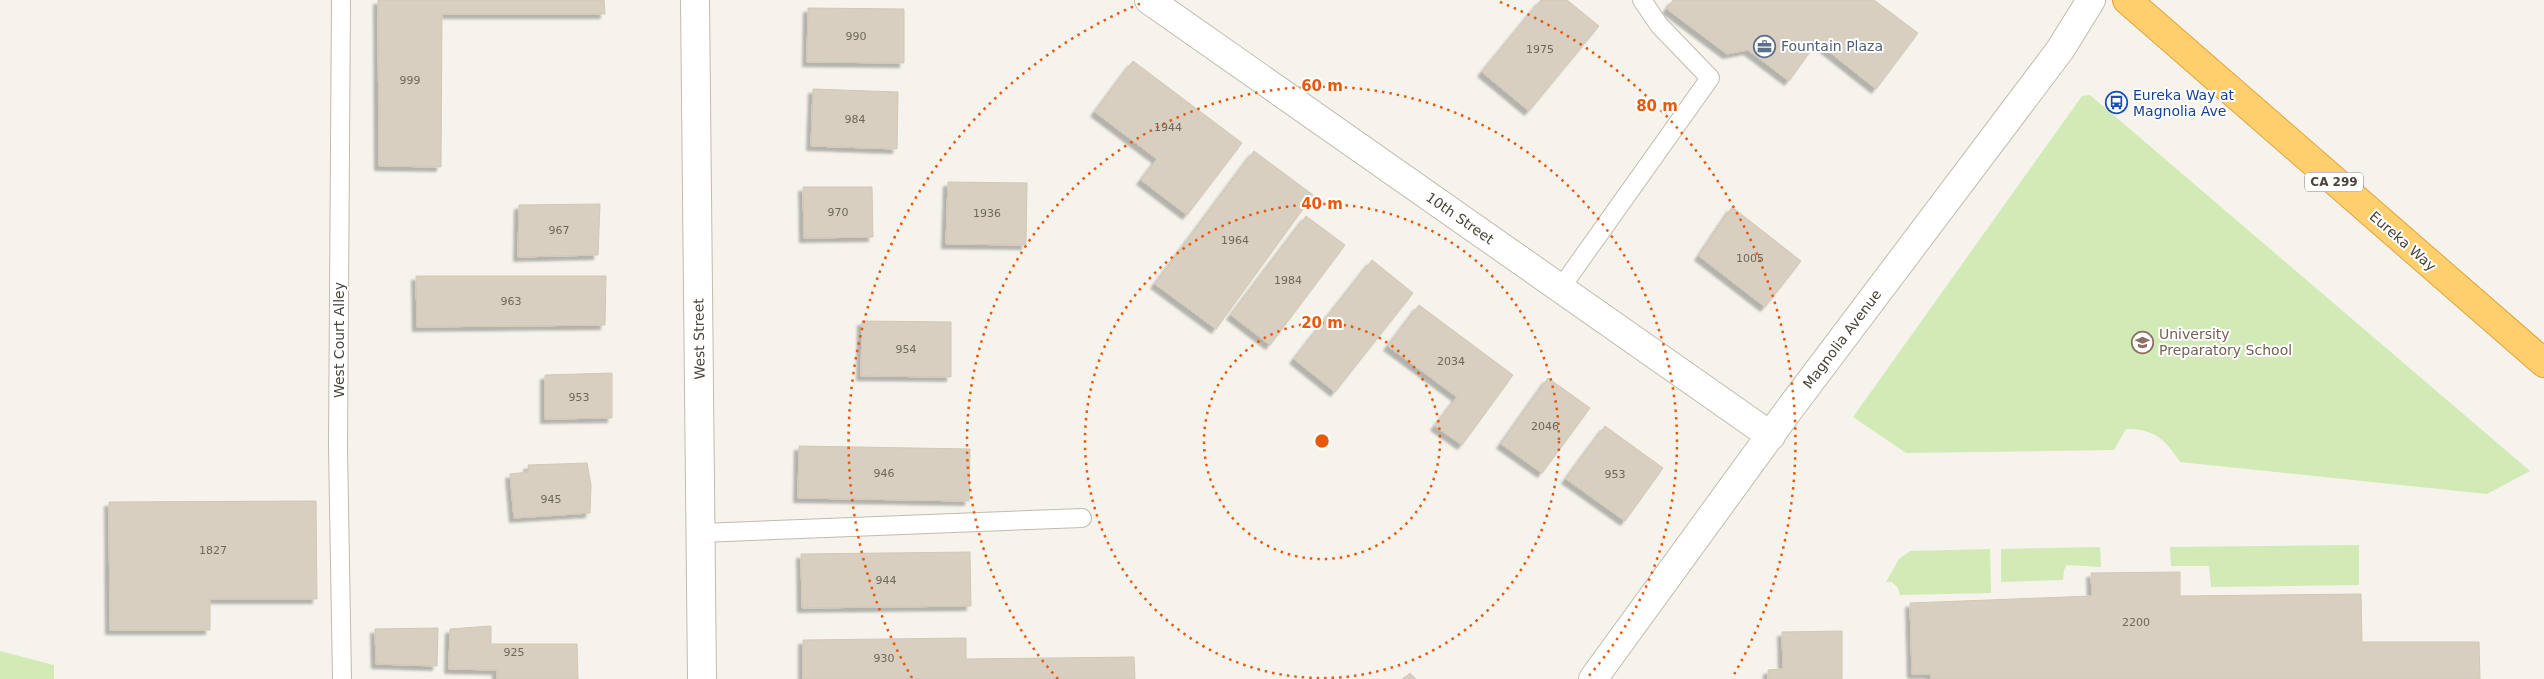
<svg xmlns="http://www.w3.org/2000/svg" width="2544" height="679" font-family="'DejaVu Sans',sans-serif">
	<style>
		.green { fill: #d2eab5 }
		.building { fill: #d8cfc1; stroke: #d3c7b4; filter: url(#shadow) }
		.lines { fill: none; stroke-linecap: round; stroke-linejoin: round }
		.lane-casing { stroke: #c2bbae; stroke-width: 20 }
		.street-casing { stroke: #c2bbae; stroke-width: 30 }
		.highway-casing { stroke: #e0a43c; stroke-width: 30 }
		.lane { stroke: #fff; stroke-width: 18 }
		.street { stroke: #fff; stroke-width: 28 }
		.highway { stroke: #ffcf6e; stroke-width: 28 }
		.ring { fill: none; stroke: #e8590c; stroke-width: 2.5; stroke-dasharray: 2.5 5 }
		.labels { text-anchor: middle; stroke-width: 4; stroke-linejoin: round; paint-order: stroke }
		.number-label { font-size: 11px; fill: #6e675b }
		.shield { fill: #fff; stroke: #817c74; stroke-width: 1 }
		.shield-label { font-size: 12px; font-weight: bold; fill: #4b4439 }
		.service-label { font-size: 14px; fill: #4e5e75; stroke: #fff; text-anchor: start }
		.transit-label { font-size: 14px; fill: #164399; stroke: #fff; text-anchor: start }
		.street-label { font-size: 14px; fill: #4b4439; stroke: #fff }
		.education-label { font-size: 14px; fill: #785e54; stroke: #fff; text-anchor: start }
		.centre { fill: #e8590c; stroke: #fff; stroke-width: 2.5 }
		.ring-label { font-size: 15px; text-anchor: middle; font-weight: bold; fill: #e8590c; stroke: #fff; stroke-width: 4; stroke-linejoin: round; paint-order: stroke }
	</style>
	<defs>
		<filter id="shadow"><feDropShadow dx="-4.5" dy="4.5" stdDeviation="1" flood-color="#0004"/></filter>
	</defs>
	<rect width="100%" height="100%" fill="#f6f3ec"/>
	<path class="green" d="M 2090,95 L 2530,471 L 2487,494 L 2180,462 C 2165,439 2155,429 2126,429 L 2114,450 L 1906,453 L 1853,417 L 2082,96 Z
		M 2359,545 L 2359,585 L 2211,587 L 2209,566 L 2171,566 L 2170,547 Z
		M 2100,547 L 2101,567 L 2067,565 L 2064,570 L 2063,580 L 2001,582 L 2001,549 Z
		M 1990,549 L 1991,593 L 1900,595 L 1898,588 L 1892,582 L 1886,582 L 1899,559 L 1910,551 Z
		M 0,651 L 54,665 L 54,679 L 0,679 Z"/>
	<path class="building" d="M 378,0 L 604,0 L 605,14 L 442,14 L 441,167 L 379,166 Z
		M 1541,0 L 1567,0 L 1599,26 L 1529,111 L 1482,72 Z
		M 1673,0 L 1874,0 L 1918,33 L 1876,89 L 1817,42 L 1789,81 L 1748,50 L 1727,54 L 1667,9 Z
		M 808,8 L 904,9 L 904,63 L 807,62 Z
		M 1133,61 L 1242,143 L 1187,215 L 1141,180 L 1157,159 L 1095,112 Z
		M 813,89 L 898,92 L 897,149 L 811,146 Z
		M 1254,151 L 1313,195 L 1216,329 L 1155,284 Z
		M 948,182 L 1027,183 L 1026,245 L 946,244 Z
		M 803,187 L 872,187 L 873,237 L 804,238 Z
		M 600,204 L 598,255 L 518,257 L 519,205 Z
		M 1732,207 L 1801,261 L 1765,307 L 1699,256 Z
		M 1306,216 L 1345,245 L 1270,345 L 1231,315 Z
		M 1372,260 L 1413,293 L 1335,392 L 1294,359 Z
		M 416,276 L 606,276 L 605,325 L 417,327 Z
		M 1419,305 L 1513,375 L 1462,445 L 1435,426 L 1457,397 L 1388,346 Z
		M 862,321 L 951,322 L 951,377 L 861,376 Z
		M 612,373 L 612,418 L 545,419 L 545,375 Z
		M 1548,378 L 1590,408 L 1542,473 L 1501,444 Z
		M 1605,426 L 1663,468 L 1625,521 L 1566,479 Z
		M 799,446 L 970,449 L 969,501 L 798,498 Z
		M 587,463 L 591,485 L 590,513 L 514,518 L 510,474 L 529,472 L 528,465 Z
		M 316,501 L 317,599 L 210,599 L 210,630 L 110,630 L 109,502 Z
		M 970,552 L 971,606 L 802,608 L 801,554 Z
		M 2180,572 L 2180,596 L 2361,594 L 2362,642 L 2479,642 L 2480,679 L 1931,679 L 1931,674 L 1912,674 L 1910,603 L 2092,596 L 2091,573 Z
		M 491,626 L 491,644 L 577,644 L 578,679 L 497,679 L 497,670 L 449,669 L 450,629 Z
		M 438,628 L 437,666 L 376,664 L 375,629 Z
		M 1842,631 L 1842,679 L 1768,679 L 1768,670 L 1783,669 L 1782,632 Z
		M 966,638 L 966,659 L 1134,657 L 1135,679 L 803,679 L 803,640 Z
		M 1410,673 L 1416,679 L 1403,679 Z"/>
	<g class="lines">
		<defs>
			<path id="lane" d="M 341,0 L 338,447 L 342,679
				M 1560,289 L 1710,78 L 1659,25 L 1642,0
				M 701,533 L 1082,518"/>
			<path id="street" d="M 695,0 L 702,679
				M 1149,0 L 1771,436
				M 1593,679 L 1788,411 L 2060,50 L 2091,0"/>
			<path id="highway" d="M 2127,0 L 2544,363"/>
		</defs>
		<use href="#lane" class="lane-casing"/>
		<use href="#street" class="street-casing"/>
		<use href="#highway" class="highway-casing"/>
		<use href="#lane" class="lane"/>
		<use href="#street" class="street"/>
		<use href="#highway" class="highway"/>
	</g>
	<g class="ring">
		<circle cx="1322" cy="441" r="118"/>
		<circle cx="1322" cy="441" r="237"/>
		<path d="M1058 679A355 355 0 1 1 1586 679"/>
		<path d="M912 678A474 474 0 0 1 1144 2M1500 2A474 474 0 0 1 1732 678"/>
	</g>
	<defs>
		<symbol id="office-ring" viewBox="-11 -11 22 22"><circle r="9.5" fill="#fff" stroke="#5c6f8a" stroke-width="1.5"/><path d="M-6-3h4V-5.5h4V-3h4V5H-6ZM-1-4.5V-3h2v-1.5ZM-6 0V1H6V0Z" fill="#5c6f8a"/></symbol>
		<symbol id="bus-ring" viewBox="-11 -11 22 22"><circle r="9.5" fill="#fff" stroke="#1a4fb4" stroke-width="1.5"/><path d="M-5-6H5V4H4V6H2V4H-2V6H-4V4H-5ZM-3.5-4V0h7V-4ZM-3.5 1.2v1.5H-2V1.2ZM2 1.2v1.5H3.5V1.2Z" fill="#1a4fb4"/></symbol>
		<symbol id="school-ring" viewBox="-11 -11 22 22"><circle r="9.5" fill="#fff" stroke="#8d6e63" stroke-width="1.5"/><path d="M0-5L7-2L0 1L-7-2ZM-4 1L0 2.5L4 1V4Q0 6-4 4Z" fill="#8d6e63"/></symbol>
	</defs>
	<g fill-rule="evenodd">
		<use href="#office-ring" x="1752" y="34" width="25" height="25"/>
		<use href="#bus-ring" x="2104" y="90" width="25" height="25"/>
		<use href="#school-ring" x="2130" y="330" width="25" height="25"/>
	</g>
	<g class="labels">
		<g class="number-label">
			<text x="856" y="40">990</text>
			<text x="1540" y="53">1975</text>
			<text x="410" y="84">999</text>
			<text x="855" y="123">984</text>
			<text x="1168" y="131">1944</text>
			<text x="838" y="216">970</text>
			<text x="987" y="217">1936</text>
			<text x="559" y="234">967</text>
			<text x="1235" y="244">1964</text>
			<text x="1750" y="262">1005</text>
			<text x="1288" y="284">1984</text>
			<text x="511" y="305">963</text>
			<text x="906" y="353">954</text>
			<text x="1451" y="365">2034</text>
			<text x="579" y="401">953</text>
			<text x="1545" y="430">2046</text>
			<text x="884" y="477">946</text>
			<text x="1615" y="478">953</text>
			<text x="551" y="503">945</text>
			<text x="213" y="554">1827</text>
			<text x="886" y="584">944</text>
			<text x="2136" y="626">2200</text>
			<text x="514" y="656">925</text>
			<text x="884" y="662">930</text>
		</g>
		<rect class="shield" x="2305" y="172.5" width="58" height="19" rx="4"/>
		<g class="shield-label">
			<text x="2334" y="186">CA 299</text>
		</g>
		<g class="service-label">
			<text x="1781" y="51">Fountain Plaza</text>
		</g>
		<g class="transit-label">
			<text x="2133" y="100">Eureka Way at<tspan x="2133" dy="16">Magnolia Ave</tspan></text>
		</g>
		<g class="street-label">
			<text transform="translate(1460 218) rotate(35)" y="5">10th Street</text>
			<text transform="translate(2403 241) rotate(41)" y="5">Eureka Way</text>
			<text transform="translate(699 339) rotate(-91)" y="5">West Street</text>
			<text transform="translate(1842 339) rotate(-53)" y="5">Magnolia Avenue</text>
			<text transform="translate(339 340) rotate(-90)" y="5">West Court Alley</text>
		</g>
		<g class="education-label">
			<text x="2159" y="339">University<tspan x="2159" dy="16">Preparatory School</tspan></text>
		</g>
	</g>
	<circle cx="1322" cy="441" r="8" class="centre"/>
	<g class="ring-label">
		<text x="1322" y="91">60 m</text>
		<text x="1657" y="111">80 m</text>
		<text x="1322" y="209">40 m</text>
		<text x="1322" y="328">20 m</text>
	</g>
</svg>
